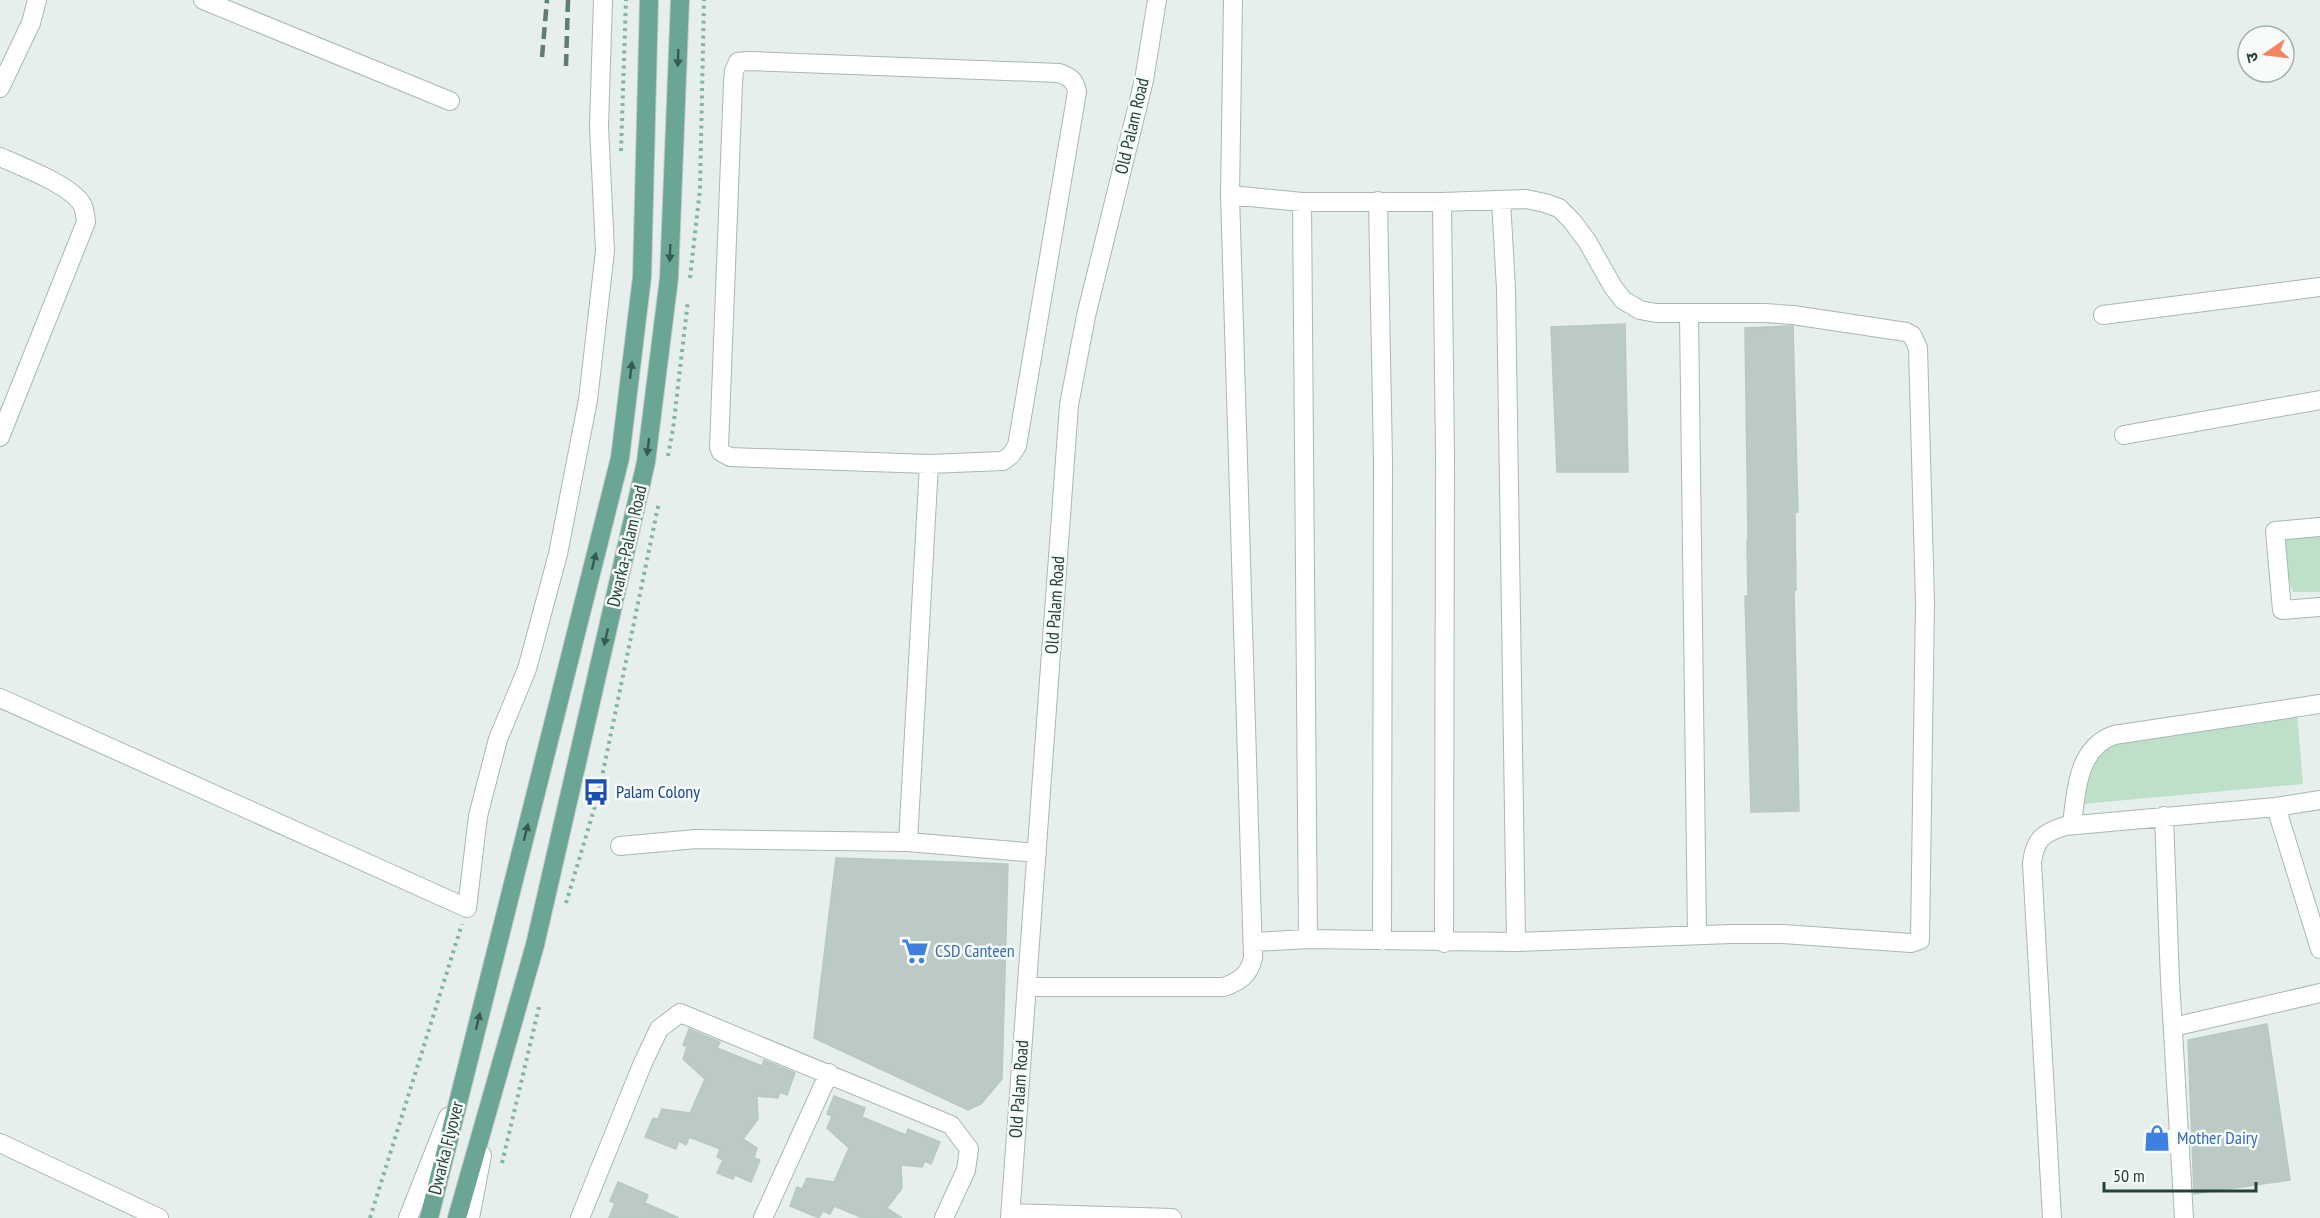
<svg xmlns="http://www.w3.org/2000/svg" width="2320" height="1218" font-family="'PT Sans Narrow','Noto Sans Devanagari',sans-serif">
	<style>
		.green { fill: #bfe0c8 }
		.building { fill: #bbcac4; stroke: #b8c9c2; stroke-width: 1.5 }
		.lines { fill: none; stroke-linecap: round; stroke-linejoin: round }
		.minor-casing { stroke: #a8b8b2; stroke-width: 20 }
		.major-casing { stroke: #c2cac8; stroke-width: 20 }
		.path { stroke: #86b3a5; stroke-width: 4; stroke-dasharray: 3 4.5; stroke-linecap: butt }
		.minor { stroke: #fff; stroke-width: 18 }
		.major { stroke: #6aa596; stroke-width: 18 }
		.rail { stroke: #5f7d75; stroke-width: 4.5; stroke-dasharray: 12 6; stroke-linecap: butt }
		.oneway { fill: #365b51 }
		.labels { text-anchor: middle; stroke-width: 5; stroke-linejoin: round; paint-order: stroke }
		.street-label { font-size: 18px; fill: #24423a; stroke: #f7fbf9 }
		.transit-label { font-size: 18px; fill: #164399; stroke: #f7fbf9; text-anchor: start }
		.shop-label { font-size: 18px; fill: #366cbe; stroke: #f7fbf9; text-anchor: start }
	</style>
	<rect width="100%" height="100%" fill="#e6efeb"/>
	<path class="green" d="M 2320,526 L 2320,592 L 2293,592 L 2283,562 L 2281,534 Z
		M 2297,714 L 2303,784 L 2082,804 C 2085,780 2095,762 2109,742 Z"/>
	<path class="building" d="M 1625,324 L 1628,472 L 1557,472 L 1551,327 Z
		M 1793,326 L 1798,512 L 1795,512 L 1796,590 L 1794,590 L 1799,811 L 1751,812 L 1745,596 L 1748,596 L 1747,540 L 1748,540 L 1745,328 Z
		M 836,858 L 1008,864 L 1002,1079 L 981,1104 L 968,1110 L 814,1038 Z
		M 2267,1024 L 2290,1180 L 2194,1194 L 2188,1040 Z
		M 689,1029 L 720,1042 L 717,1048 L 762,1066 L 764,1060 L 795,1073 L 787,1095 L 780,1092 L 778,1098 L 757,1096 L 758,1119 L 743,1139 L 757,1148 L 754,1158 L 760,1160 L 751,1182 L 735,1175 L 733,1179 L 717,1173 L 723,1160 L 717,1157 L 720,1149 L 689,1137 L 686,1145 L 679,1141 L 676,1149 L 645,1137 L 653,1118 L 658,1119 L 662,1109 L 690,1113 L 705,1079 L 683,1059 L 687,1047 L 683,1045 Z
		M 834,1096 L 865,1108 L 862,1117 L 906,1135 L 908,1129 L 940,1142 L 931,1164 L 925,1161 L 922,1167 L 901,1165 L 902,1188 L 887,1208 L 902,1218 L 863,1218 L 834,1206 L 830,1214 L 823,1211 L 819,1218 L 790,1206 L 797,1187 L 802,1189 L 807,1178 L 834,1182 L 849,1148 L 827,1128 L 832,1116 L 827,1114 Z
		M 618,1182 L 648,1195 L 645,1203 L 679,1218 L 609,1218 L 615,1203 L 610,1201 Z"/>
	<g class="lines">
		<defs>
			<path id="minor" d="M 203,0 L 450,101
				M 0,88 L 31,23 L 37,0
				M 0,157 C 22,167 69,184 82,204 C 85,209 85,216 86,222 L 0,437
				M 1230,195 L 1233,0
				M 1378,201 L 1383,460 L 1382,941
				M 1302,202 L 1308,939
				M 1442,202 L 1445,455 L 1444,943
				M 1689,314 L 1697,935
				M 2103,315 L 2320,287
				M 2124,435 L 2320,400
				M 2320,527 L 2275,531 L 2282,610 L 2320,607
				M 0,698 L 467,908 L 478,816 L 498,739 L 527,669 L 558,554 L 588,400 L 605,251 L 599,126 L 603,0
				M 2276,807 L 2320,949
				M 2164,816 L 2170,981 L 2184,1218
				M 2072,825 C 2076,792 2077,748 2114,735 L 2320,704
				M 908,842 L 929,464 L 730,457 L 721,452 L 719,447 L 733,83 L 734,71 L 738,62 L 748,61 L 1059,73 C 1070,77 1075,80 1077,92 L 1017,446 L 1011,455 L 1003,461 L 929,464
				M 620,846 L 696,839 L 908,842 L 1037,853
				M 1254,942 L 1308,939 L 1516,942 L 1506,289 L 1501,200
				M 1027,987 L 1224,987 C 1240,981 1249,975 1253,958 L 1230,195 L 1302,202 L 1442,202 L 1526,199 L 1545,203 L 1559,208 L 1572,221 L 1587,241 L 1613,287 L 1623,300 L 1640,310 L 1656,313 L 1764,313 L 1793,315 L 1906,332 L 1912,335 L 1918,348 L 1925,602 L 1920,940 L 1911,943 L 1783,934 L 1731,934 L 1516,942
				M 2173,1027 L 2320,993
				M 0,1143 L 159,1218
				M 1011,1213 L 1172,1218
				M 408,1218 L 448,1117
				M 470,1218 L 482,1155
				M 580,1218 L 642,1065 L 659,1029 L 680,1013 L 951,1125 L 969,1149 L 966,1170 L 944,1218
				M 763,1218 L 829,1073
				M 1010,1218 L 1069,405 L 1086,316 L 1144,80 L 1157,0
				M 2052,1218 L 2032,863 C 2035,839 2043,833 2065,826 L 2276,807 L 2320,800"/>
			<path id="major" d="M 429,1218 L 620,458 L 642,277 L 649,0
				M 457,1218 L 535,945 L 646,462 L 669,278 L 680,0"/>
		</defs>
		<use href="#minor" class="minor-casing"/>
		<use href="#major" class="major-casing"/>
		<path class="path" d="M 621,151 L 626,0
			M 690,278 L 700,189 L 704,0
			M 668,456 L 673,429 L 688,300
			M 566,903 L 598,796 L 659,502
			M 502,1163 L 539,1007
			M 370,1218 L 462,924"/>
		<use href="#minor" class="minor"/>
		<use href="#major" class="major"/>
		<path class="rail" d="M 542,57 L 547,0
			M 566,66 L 568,0"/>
	</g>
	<defs><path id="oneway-solid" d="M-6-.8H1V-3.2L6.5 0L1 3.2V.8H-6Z" transform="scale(1.5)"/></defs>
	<g class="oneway">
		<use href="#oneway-solid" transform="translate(678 58) rotate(92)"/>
		<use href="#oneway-solid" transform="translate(670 253) rotate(92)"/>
		<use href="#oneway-solid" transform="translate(631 370) rotate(-83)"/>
		<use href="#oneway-solid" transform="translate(648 447) rotate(97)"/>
		<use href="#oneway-solid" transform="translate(594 561) rotate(-76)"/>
		<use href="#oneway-solid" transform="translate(606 637) rotate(103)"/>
		<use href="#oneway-solid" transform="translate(526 832) rotate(-76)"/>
		<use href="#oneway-solid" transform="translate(478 1021) rotate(-76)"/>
	</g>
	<defs>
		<symbol id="bus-bare" viewBox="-9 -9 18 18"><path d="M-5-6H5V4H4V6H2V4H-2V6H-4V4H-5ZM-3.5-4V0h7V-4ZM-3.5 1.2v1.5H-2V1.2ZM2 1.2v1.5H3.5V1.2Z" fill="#1a4fb4" stroke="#f7fbf9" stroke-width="2.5" paint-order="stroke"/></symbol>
		<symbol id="supermarket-bare" viewBox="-9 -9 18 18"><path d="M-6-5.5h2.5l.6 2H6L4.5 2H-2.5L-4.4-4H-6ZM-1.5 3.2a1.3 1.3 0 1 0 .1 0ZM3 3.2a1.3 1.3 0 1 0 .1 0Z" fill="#3f7fe0" stroke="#f7fbf9" stroke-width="2.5" paint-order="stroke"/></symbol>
		<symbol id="shop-bare" viewBox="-9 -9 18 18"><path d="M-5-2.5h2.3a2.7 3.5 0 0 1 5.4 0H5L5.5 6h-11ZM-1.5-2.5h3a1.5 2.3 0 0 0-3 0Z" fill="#3f7fe0" stroke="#f7fbf9" stroke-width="2.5" paint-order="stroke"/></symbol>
	</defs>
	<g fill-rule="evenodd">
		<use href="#bus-bare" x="577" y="773" width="38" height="38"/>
		<use href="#supermarket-bare" x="896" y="932" width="38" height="38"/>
		<use href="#shop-bare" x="2138" y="1119" width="38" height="38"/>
	</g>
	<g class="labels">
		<g class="street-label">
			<text transform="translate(1132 126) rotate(-77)" y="6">Old Palam Road</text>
			<text transform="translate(627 546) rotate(-77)" y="6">Dwarka-Palam Road</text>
			<text transform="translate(1055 605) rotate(-86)" y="6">Old Palam Road</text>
			<text transform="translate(1019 1089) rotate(-86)" y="6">Old Palam Road</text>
			<text transform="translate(446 1148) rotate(-76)" y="6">Dwarka Flyover</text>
		</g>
		<g class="transit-label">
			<text x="616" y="798">Palam Colony</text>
		</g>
		<g class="shop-label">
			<text x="935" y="957">CSD Canteen</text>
			<text x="2177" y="1144">Mother Dairy</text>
		</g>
	</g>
	<g transform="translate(2266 54) rotate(256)"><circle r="28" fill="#f7fbf9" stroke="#a3b1ad" stroke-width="1.5"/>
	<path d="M0-4.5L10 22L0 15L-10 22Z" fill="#f4845f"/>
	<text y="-9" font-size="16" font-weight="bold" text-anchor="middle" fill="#24423a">उ</text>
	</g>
	<path d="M2104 1182v9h152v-9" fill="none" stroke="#24423a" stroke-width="3"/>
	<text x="2113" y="1182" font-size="18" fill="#24423a" stroke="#f7fbf9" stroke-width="4.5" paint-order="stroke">50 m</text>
</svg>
